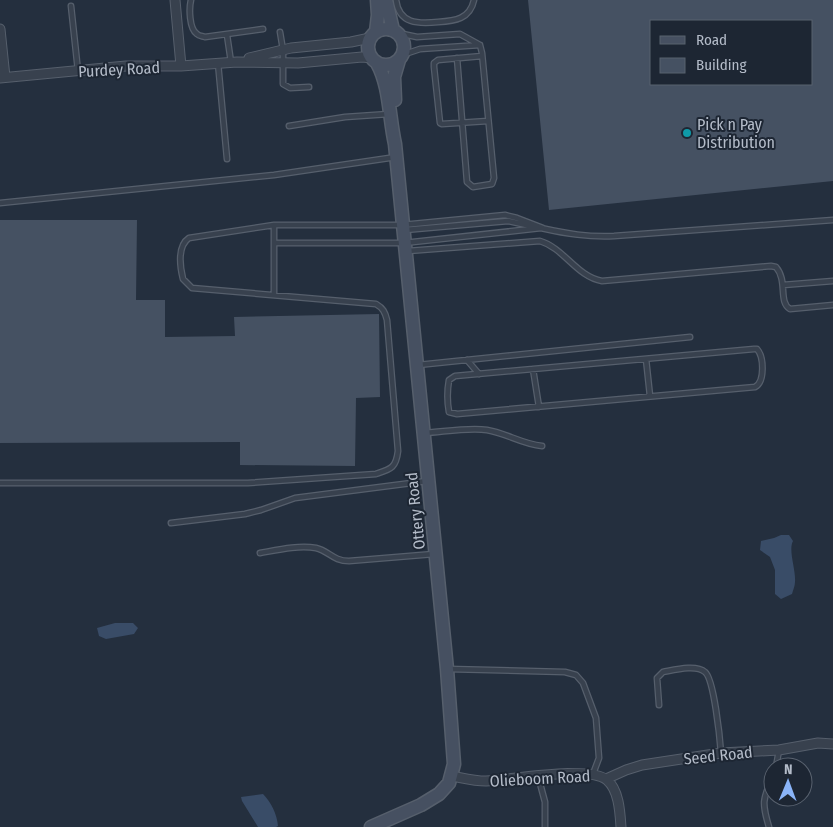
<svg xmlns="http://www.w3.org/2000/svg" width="833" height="827" font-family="'Fira Sans Condensed',sans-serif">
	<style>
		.water { fill: #394c67 }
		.building { fill: #455162; fill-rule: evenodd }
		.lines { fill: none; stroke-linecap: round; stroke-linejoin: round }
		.lane-casing { stroke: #565f6c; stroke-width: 7 }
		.street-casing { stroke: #565f6c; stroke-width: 11 }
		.secondary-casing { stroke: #565f6c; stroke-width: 15 }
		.lane { stroke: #38414e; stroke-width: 4.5 }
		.street { stroke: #38414e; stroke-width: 9 }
		.secondary { stroke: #465061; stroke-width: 12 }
		.culture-dot { fill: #0f9aa8; stroke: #1d2633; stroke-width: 2 }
		.labels { text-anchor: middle; stroke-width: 4; stroke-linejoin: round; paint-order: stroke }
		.street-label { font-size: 16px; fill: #b4bcc9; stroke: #1d2633 }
		.poi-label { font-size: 16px; fill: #b4bcc9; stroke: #1d2633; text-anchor: start }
	</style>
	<rect width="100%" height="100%" fill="#242f3e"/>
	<path class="water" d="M 781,535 L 789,535 L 793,541 C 788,550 796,570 795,582 C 795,586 793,590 792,594 L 781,599 L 775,594 L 775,570 L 770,557 L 760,550 L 761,541 L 774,538 Z
		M 115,623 L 133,623 L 138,628 L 134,634 L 106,639 L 99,636 L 97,628 Z
		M 263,794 C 271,802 277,814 278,826 L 276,827 L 258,827 L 242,801 L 241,797 Z"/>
	<path class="building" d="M 528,0 L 833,0 L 833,181 L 549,210 ZM 652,21 L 812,21 L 812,84 L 652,84 Z
		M 0,220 L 137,220 L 136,300 L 165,300 L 165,337 L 235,336 L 234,317 L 379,314 L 380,397 L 356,398 L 355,466 L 240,465 L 240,442 L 0,443 Z"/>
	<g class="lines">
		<defs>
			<path id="lane" d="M 191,0 C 189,8 189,29 197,34 C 199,36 202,36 205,37 L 263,29
				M 396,0 C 399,24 418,24 438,22 C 455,21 470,19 474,0
				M 71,6 L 78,71
				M 280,32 L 283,50 L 283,84 L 290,88 L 309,87
				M 398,33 L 417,37 L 460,34 L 480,45 L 482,53 L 494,178 L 492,184 L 473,187 L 467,182 L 457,58
				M 227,35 L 231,62
				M 402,55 L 420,49 L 480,45
				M 482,56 L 438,60 L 434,63 L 434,67 L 440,123 L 442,124 L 488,121
				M 218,63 L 227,159
				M 289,126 L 345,117 L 389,114
				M 0,203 L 274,175 L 396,157
				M 541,228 C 568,234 587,237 614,236 L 833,220
				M 405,230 L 508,221 L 531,226
				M 274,243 L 404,243 L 541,228
				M 408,251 L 540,241 C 564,248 577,277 602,281 L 771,266 L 776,267 C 788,281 778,302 790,309 L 833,305
				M 783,285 L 833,281
				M 274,294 L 274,225
				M 754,349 L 757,349 C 764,357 765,382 755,387 L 457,414 L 449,412 C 447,401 447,391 449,380 L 455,376 Z
				M 646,359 L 650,396
				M 467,360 L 479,374
				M 418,365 L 690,337
				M 533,369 L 539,407
				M 425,433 C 443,432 469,427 487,430 C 506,433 522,444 542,446
				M 0,483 L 248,483 L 376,474 C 391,469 396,468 398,451 L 387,320 C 385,312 383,308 376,304 L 192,288 L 183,279 C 180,267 177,246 189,238 L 274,225 L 402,225 L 505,215 L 517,218 L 543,228
				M 171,523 L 245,514 L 261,510 L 295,498 L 427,481
				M 260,553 C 277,550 298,545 316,548 C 329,551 333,561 349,561 L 434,554
				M 448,669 L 565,672 L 576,675 L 583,683 L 596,718 L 599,758 L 593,774
				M 659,705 L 657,678 L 663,672 C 674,670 696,664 705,672 C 714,679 720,739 721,753
				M 776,767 L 779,750
				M 538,776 L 545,802 L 545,827
				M 769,827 C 762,804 762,799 773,777"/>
			<path id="street" d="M 175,0 L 181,66
				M 0,29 L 5,77
				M 249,58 L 291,48 L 351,42 L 370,38
				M 0,78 L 126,66 L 181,66 L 237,62 L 298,63 L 362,57 L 372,58
				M 452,776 C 463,778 474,781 486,781 C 512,780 588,765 607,780 C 619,790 620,812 621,827
				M 606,779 L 626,770 L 642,765 L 721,753 L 779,750 L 818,743 L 833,744"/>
			<path id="secondary" d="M 386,0 L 393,30
				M368 47a18 18 0 1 1 36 0a18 18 0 1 1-36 0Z
				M 376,32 L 378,15 L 377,0
				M 395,100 L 394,77 L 399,60
				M 371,827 L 421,805 L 439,794 L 449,783 L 454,764 L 447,669 L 395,144 C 389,118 390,86 377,63"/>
		</defs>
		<use href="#lane" class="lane-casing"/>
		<use href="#street" class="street-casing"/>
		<use href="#secondary" class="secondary-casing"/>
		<use href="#lane" class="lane"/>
		<use href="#street" class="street"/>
		<use href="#secondary" class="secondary"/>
	</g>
	<circle class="culture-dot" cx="687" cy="133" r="5"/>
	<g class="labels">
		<g class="street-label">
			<text transform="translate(119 69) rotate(-3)" y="6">Purdey Road</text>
			<text transform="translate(415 511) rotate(-96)" y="6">Ottery Road</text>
			<text transform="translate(718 755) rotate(-6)" y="6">Seed Road</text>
			<text transform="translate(540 778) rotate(-3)" y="6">Olieboom Road</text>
		</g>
		<g class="poi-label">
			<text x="697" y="130">Pick n Pay<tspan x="697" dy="18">Distribution</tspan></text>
		</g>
	</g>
	<rect x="650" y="20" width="162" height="65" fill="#1d2633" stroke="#59626f"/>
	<rect x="660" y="36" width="25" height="8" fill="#465061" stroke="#59626f"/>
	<text x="696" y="45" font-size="15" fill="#b4bcc9">Road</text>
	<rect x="660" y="58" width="25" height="15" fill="#455162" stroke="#59626f"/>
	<text x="696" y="70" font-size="15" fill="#b4bcc9">Building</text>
	<g transform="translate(788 782) rotate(1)"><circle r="24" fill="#1d2633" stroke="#59626f"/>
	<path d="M0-4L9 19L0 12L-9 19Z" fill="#8ab4f8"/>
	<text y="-8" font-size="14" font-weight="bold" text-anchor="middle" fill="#b4bcc9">N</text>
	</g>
</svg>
